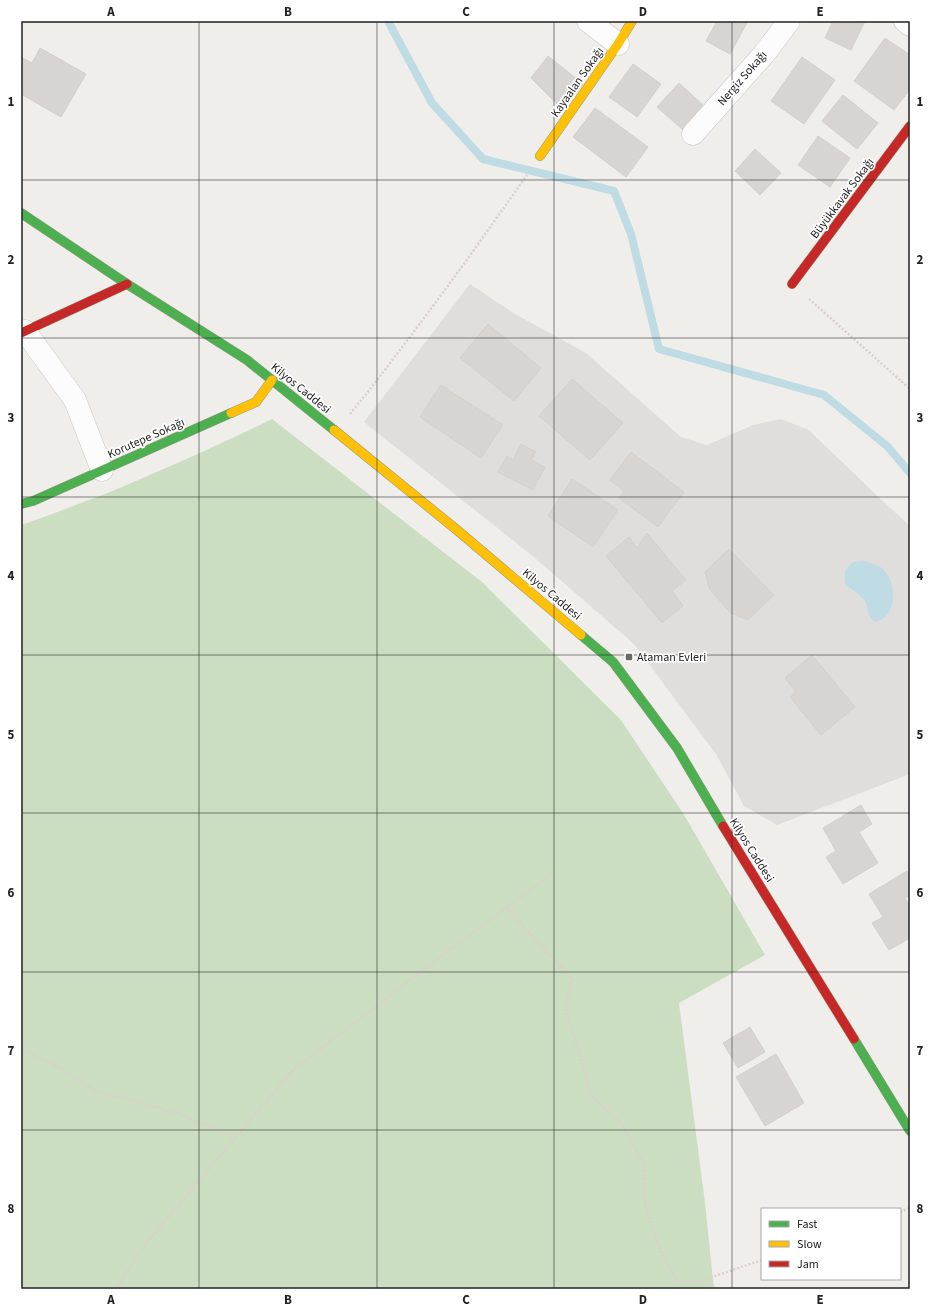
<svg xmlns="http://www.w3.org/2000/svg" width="931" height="1310" font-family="'Source Sans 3',sans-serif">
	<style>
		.residential { fill: #dfdedc }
		.forest { fill: #cbdec1 }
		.water { fill: #bfdbe3 }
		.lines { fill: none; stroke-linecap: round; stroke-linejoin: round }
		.stream { stroke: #bfdbe3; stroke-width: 8 }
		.building { fill: #d7d4d2; stroke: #d3d0cc }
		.street-casing { stroke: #c9c8c7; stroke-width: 23 }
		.fast-casing { stroke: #999a82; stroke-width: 10 }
		.slow-casing { stroke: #999a82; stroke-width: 10 }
		.jam-casing { stroke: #999a82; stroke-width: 10 }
		.path { stroke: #dccecd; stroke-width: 2.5; stroke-dasharray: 2 2; stroke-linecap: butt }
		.street { stroke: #fdfcfc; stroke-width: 22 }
		.fast { stroke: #4caf50; stroke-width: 9 }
		.slow { stroke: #ffc107; stroke-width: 9 }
		.jam { stroke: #c62828; stroke-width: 9 }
		.grid { fill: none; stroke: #222; stroke-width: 1; stroke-opacity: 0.55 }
		.poi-dot { fill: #6a6968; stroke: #fff; stroke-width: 1.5 }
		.labels { text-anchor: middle; stroke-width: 3.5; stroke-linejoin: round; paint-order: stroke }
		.street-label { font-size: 12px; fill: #222; stroke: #fff }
		.poi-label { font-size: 12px; fill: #222; stroke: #fff; text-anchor: start }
		.neatline { fill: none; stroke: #222; stroke-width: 1.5 }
		.grid-label { font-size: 13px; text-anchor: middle; font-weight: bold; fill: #222 }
	</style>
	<rect width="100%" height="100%" fill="#f0eeeb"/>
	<path class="residential" d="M 470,284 L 515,314 L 586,353 L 681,437 L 707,445 L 753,425 L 781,419 L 809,430 L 872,491 L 910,526 L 910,774 L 777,825 L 744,806 L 716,754 L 634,644 L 535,558 L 364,422 Z"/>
	<path class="forest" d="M 272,419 L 482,582 L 621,720 L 683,813 L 765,955 L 679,1003 L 705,1203 L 714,1289 L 21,1289 L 21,525 C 51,515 80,503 110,492 C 165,469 219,445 272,419 Z"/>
	<path class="water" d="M 864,561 C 871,563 879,565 884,570 C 898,585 897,619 874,622 L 868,614 C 868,595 856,595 845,583 L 845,570 L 853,562 Z"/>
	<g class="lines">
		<path class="stream" d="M 388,21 L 432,103 L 483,159 L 614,191 L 631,234 L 659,349 L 824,395 L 887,446 L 910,473"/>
	</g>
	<path class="building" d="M 717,21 L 748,21 L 730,54 L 706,41 Z
		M 833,21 L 865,21 L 851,50 L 825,38 Z
		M 885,38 L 910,55 L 910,89 L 894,110 L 854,81 Z
		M 40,48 L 86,74 L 61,117 L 21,94 L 21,57 L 32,63 Z
		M 548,56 L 583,84 L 563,110 L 531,78 Z
		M 802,57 L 835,80 L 804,124 L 771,101 Z
		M 633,64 L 661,84 L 637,117 L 609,97 Z
		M 679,83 L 704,106 L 683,130 L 657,107 Z
		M 843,95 L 878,123 L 857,149 L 822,121 Z
		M 595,108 L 648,147 L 626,177 L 573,137 Z
		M 818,136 L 850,158 L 830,187 L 798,165 Z
		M 755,149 L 781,173 L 760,195 L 735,171 Z
		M 488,324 L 541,368 L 514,401 L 460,358 Z
		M 572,379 L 623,423 L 590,460 L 539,416 Z
		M 441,385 L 503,425 L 481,458 L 420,417 Z
		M 521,444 L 536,452 L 531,460 L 545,467 L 533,490 L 498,472 L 507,456 L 513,460 Z
		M 631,452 L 684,492 L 658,527 L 619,498 L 624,491 L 610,480 Z
		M 572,479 L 618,510 L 593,547 L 548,516 Z
		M 647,533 L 686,580 L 672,591 L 683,606 L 662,623 L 606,556 L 629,537 L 637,548 Z
		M 729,549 L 774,595 L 748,620 L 731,613 L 710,590 L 705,572 Z
		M 812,655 L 855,707 L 821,735 L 790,697 L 796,692 L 785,678 Z
		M 861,805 L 872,824 L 859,832 L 878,863 L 843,884 L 826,857 L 836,851 L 823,828 Z
		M 907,871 L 910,877 L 910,895 L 905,898 L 910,906 L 910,938 L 889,950 L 872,923 L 883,917 L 869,894 Z
		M 750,1027 L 765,1052 L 738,1068 L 723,1043 Z
		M 776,1054 L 804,1103 L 765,1126 L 736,1077 Z"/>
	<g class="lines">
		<defs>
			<path id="street" d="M 588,21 L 618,44
				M 905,21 L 910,25
				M 693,134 L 764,54 L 789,21
				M 25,331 L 75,400 L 102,470"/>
			<path id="fast" d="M 21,213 L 127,284 L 247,360 L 334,430
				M 21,504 L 33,501 L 231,413
				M 581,635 L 613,662 L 677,748 L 723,826
				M 854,1039 L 910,1131"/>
			<path id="slow" d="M 540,156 L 618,44 L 632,21
				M 231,413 L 256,402 L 272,380
				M 334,430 L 457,530 L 581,635"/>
			<path id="jam" d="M 792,284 L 910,126
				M 21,333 L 127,284
				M 723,826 L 854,1039"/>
		</defs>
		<use href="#street" class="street-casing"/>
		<use href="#fast" class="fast-casing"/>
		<use href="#slow" class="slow-casing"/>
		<use href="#jam" class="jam-casing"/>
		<path class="path" d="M 809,299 L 910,389
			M 350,414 C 412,337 470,256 527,175
			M 506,908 L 572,979 L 565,1009 L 578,1048 L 590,1095 L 621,1123 L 644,1164 L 645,1206 L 662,1255 L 677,1280 L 694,1283 L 762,1260
			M 21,1050 L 48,1061 L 96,1091 L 181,1114 L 236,1138
			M 900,1212 L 910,1208
			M 116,1289 L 143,1247 L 293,1070 L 434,962 L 552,874"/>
		<use href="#street" class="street"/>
		<use href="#fast" class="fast"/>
		<use href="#slow" class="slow"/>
		<use href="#jam" class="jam"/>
	</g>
	<path class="grid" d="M 199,21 L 199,1289M 377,21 L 377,1289M 554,21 L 554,1289M 732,21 L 732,1289M 21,180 L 910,180M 21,338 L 910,338M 21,497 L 910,497M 21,655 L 910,655M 21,813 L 910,813M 21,972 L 910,972M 21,1130 L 910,1130"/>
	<rect class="poi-dot" x="625" y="653" width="8" height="8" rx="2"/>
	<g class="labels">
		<g class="street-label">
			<text transform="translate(742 78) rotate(-49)" y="4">Nergiz Sokağı</text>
			<text transform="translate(577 82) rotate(-55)" y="4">Kayaalan Sokağı</text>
			<text transform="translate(842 198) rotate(-53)" y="4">Büyükkavak Sokağı</text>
			<text transform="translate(301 388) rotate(39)" y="4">Kilyos Caddesi</text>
			<text transform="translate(146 438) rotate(-24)" y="4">Korutepe Sokağı</text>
			<text transform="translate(552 594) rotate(40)" y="4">Kilyos Caddesi</text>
			<text transform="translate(752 850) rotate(58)" y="4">Kilyos Caddesi</text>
		</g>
		<g class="poi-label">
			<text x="637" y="661">Ataman Evleri</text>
		</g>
	</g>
	<rect width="931" height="1310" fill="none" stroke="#ffffff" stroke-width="44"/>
	<rect x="761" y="1208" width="140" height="72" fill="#ffffff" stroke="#a7a7a7"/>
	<rect x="769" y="1221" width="20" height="6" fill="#4caf50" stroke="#a7a7a7"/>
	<text x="797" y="1228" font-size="12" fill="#222222">Fast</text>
	<rect x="769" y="1241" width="20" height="6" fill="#ffc107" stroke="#a7a7a7"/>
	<text x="797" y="1248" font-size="12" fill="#222222">Slow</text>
	<rect x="769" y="1261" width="20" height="6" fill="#c62828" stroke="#a7a7a7"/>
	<text x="797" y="1268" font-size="12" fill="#222222">Jam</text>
	<rect x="22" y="22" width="887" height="1266" class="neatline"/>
	<g class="grid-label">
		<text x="111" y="16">A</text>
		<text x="288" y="16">B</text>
		<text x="466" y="16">C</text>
		<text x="643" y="16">D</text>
		<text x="820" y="16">E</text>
		<text x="11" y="106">1</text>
		<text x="920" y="106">1</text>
		<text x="11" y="264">2</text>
		<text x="920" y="264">2</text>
		<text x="11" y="422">3</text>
		<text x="920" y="422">3</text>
		<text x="11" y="580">4</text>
		<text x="920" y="580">4</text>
		<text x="11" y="739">5</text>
		<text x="920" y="739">5</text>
		<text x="11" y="897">6</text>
		<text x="920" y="897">6</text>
		<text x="11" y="1055">7</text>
		<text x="920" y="1055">7</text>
		<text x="11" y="1213">8</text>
		<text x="920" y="1213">8</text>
		<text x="111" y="1304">A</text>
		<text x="288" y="1304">B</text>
		<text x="466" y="1304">C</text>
		<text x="643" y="1304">D</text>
		<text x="820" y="1304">E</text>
	</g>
</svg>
